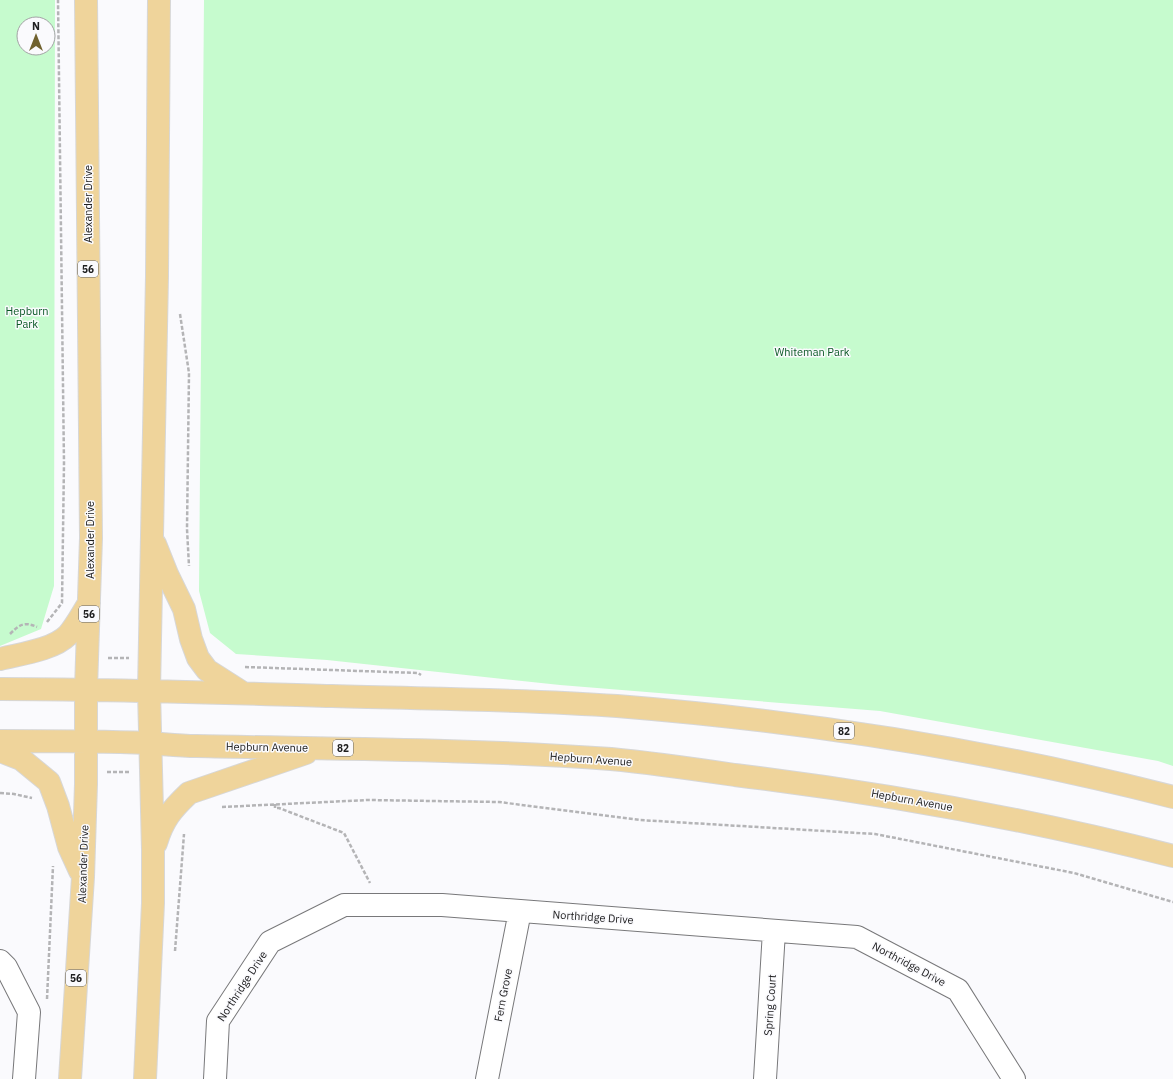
<svg xmlns="http://www.w3.org/2000/svg" width="1173" height="1079" font-family="'IBM Plex Sans',sans-serif">
	<style>
		.green { fill: #c6fbce; fill-rule: evenodd }
		.lines { fill: none; stroke-linecap: round; stroke-linejoin: round }
		.minor-casing { stroke: #78787a; stroke-width: 24 }
		.primary-casing { stroke: #d7d7d7; stroke-width: 24 }
		.path { stroke: #b4b4b6; stroke-width: 2.5; stroke-dasharray: 4 2; stroke-linecap: butt }
		.minor { stroke: #fff; stroke-width: 22 }
		.primary { stroke: #efd49b; stroke-width: 22 }
		.labels { text-anchor: middle; stroke-width: 3; stroke-linejoin: round; paint-order: stroke }
		.shield { fill: #fafafd; stroke: #616163; stroke-width: 1 }
		.shield-label { font-size: 10px; font-weight: bold; fill: #202021 }
		.street-label { font-size: 11px; fill: #202021; stroke: #fafafd }
		.park-label { font-size: 11px; fill: #0a5825; stroke: #fafafd }
	</style>
	<rect width="100%" height="100%" fill="#fafafd"/>
	<path class="green" d="M 0,0 L 55,0 L 54,586 L 41,629 L 0,646 ZM 24,24 L 48,24 L 48,48 L 24,48 Z
		M 204,0 L 1173,0 L 1173,766 L 1158,761 L 880,711 L 560,685 L 327,660 L 236,654 L 210,633 L 199,591 Z"/>
	<g class="lines">
		<defs>
			<path id="minor" d="M 0,961 L 6,967 L 29,1012 L 24,1079
				M 215,1079 L 218,1021 L 270,942 L 344,905 L 442,905 L 857,937 L 958,990 L 1014,1079
				M 487,1079 L 520,911
				M 765,1079 L 774,931"/>
			<path id="primary" d="M 155,544 L 167,574 L 184,609 L 191,639 L 198,658 L 207,670 L 243,693
				M 0,659 C 20,654 53,650 68,635 C 76,626 82,614 89,603
				M 0,689 C 111,689 222,693 332,696 C 427,699 522,699 617,706 C 804,721 991,750 1173,797
				M 0,741 C 50,741 99,741 148,743 C 164,744 180,746 196,746 C 334,749 473,749 611,759 C 653,763 694,769 735,775 C 883,793 1029,819 1173,856
				M 0,751 L 21,759 L 49,782 L 58,806 L 69,847 L 80,871
				M 156,843 C 163,820 171,810 189,793 L 306,753
				M 70,1079 L 83,877 L 86,784 L 86,689 L 91,538 L 86,0
				M 145,1079 L 153,903 L 153,850 L 149,691 L 157,276 L 159,0"/>
		</defs>
		<use href="#minor" class="minor-casing"/>
		<use href="#primary" class="primary-casing"/>
		<path class="path" d="M 180,314 L 189,373 L 187,529 L 189,566
			M 47,622 L 62,603 L 64,463 L 58,0
			M 10,634 C 19,625 24,621 37,627
			M 108,658 L 129,658
			M 245,667 L 418,673 L 421,675
			M 107,772 L 130,772
			M 0,793 L 14,794 L 32,798
			M 275,804 L 275,808 L 279,808 L 344,833 L 370,883
			M 222,807 L 368,800 L 499,802 L 640,820 L 875,834 L 1074,873 L 1173,902
			M 175,951 L 184,834
			M 47,999 L 53,866"/>
		<use href="#minor" class="minor"/>
		<use href="#primary" class="primary"/>
	</g>
	<g class="labels">
		<g class="shield">
			<rect x="78" y="261" width="20" height="16" rx="3"/>
			<rect x="79" y="606" width="20" height="16" rx="3"/>
			<rect x="834" y="723" width="20" height="16" rx="3"/>
			<rect x="333" y="740" width="20" height="16" rx="3"/>
			<rect x="66" y="970" width="20" height="16" rx="3"/>
		</g>
		<g class="shield-label">
			<text x="88" y="273">56</text>
			<text x="89" y="618">56</text>
			<text x="844" y="735">82</text>
			<text x="343" y="752">82</text>
			<text x="76" y="982">56</text>
		</g>
		<g class="street-label">
			<text transform="translate(88 204) rotate(-90)" y="4">Alexander Drive</text>
			<text transform="translate(90 540) rotate(-90)" y="4">Alexander Drive</text>
			<text transform="translate(267 747) rotate(1)" y="4">Hepburn Avenue</text>
			<text transform="translate(591 759) rotate(4)" y="4">Hepburn Avenue</text>
			<text transform="translate(912 800) rotate(10)" y="4">Hepburn Avenue</text>
			<text transform="translate(83 864) rotate(-88)" y="4">Alexander Drive</text>
			<text transform="translate(593 917) rotate(4)" y="4">Northridge Drive</text>
			<text transform="translate(909 964) rotate(28)" y="4">Northridge Drive</text>
			<text transform="translate(242 986) rotate(-57)" y="4">Northridge Drive</text>
			<text transform="translate(503 995) rotate(-79)" y="4">Fern Grove</text>
			<text transform="translate(770 1005) rotate(-86)" y="4">Spring Court</text>
		</g>
		<g class="park-label">
			<text x="27" y="315">Hepburn<tspan x="27" dy="13">Park</tspan></text>
			<text x="812" y="356">Whiteman Park</text>
		</g>
	</g>
	<g transform="translate(36 36)"><circle r="19" fill="#fafafd" stroke="#a3a3a5"/>
	<path d="M0-3L7 15L0 10L-7 15Z" fill="#70622f"/>
	<text y="-6" font-size="11" font-weight="bold" text-anchor="middle" fill="#202021">N</text>
	</g>
</svg>
